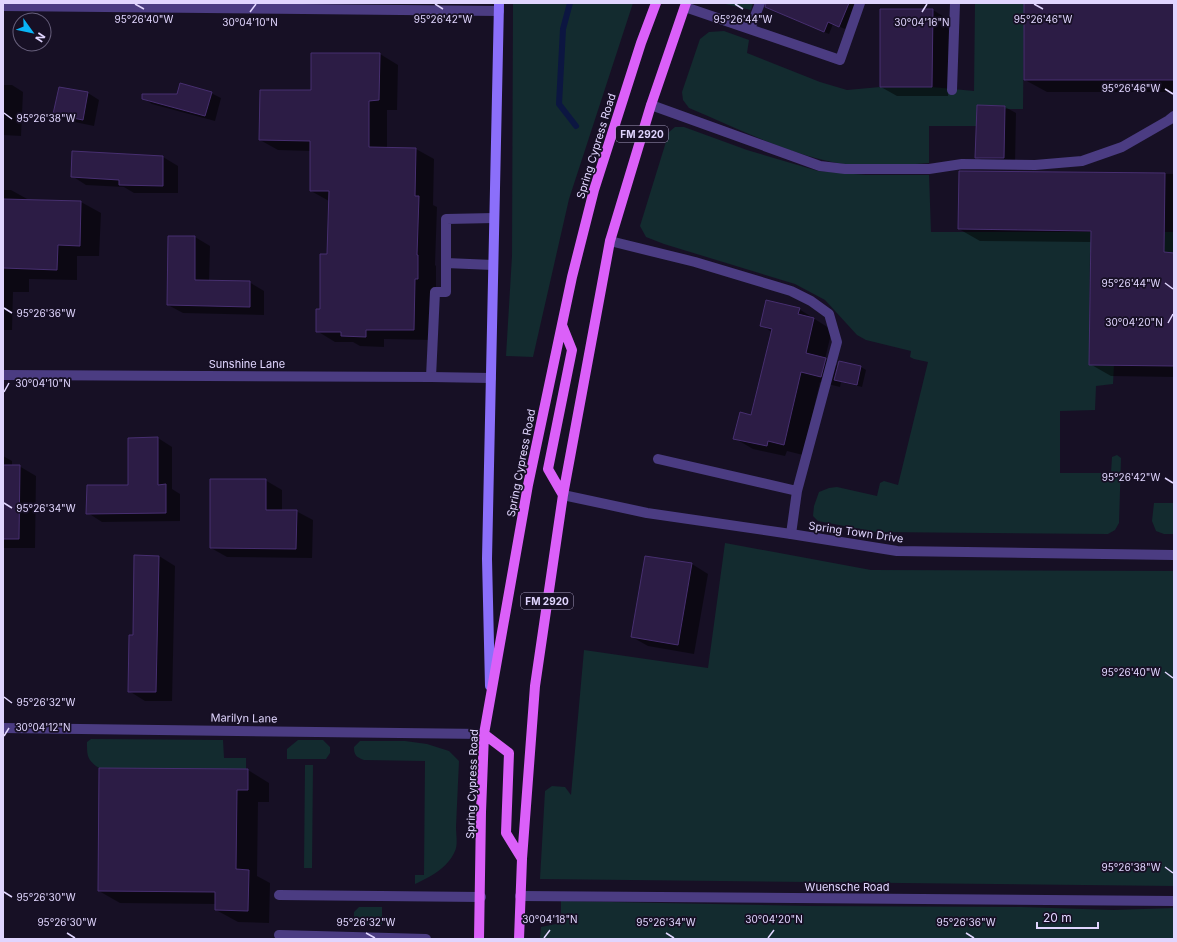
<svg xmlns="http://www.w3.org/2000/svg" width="1177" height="942" font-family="Inter,sans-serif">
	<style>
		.green { fill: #132b2f }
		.shadow { fill: #0007 }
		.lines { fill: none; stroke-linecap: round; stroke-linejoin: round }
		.stream { stroke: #0c1641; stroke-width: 6 }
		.building { fill: #2c1c45; stroke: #472f70 }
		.lane { stroke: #4b3c82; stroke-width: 10 }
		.street { stroke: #4b3c82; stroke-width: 10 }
		.secondary { stroke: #8b6ffa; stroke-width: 10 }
		.primary { stroke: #db60f9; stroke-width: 10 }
		.ticks { fill: none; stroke: #e0d5fe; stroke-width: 1.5 }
		.labels { text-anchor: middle; stroke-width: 3.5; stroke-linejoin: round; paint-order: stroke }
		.shield { fill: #171025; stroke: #a49abd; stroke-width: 1 }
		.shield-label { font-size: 10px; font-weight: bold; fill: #e0d5fe }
		.street-label { font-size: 11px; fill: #e0d5fe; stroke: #171025 }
		.ticks-label { font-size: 10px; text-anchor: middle; fill: #e0d5fe; stroke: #171025; stroke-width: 3.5; stroke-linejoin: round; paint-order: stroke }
	</style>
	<rect width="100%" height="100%" fill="#171025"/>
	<path class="green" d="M 513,3 L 633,3 L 569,199 L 533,357 L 506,356 L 512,256 Z
		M 721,3 L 753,3 L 751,10 Z
		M 975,3 L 1024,3 L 1023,109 L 1005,109 L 1005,106 L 977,105 L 976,126 L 929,126 L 929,163 C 899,165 862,169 832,162 C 784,152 734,127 689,108 L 683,100 L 682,92 L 700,39 L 709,32 L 724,31 L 749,40 L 747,53 L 820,82 L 847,90 L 880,87 L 932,87 L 974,91 Z
		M 675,127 L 684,127 L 747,150 L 818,171 L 866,175 L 929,175 L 931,232 L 1174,232 L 1174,253 L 1090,252 L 1089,364 L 1114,365 L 1113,384 L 1096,386 L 1095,410 L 1060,411 L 1060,473 L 1111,473 L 1112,457 L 1117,455 L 1121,458 L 1119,523 L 1115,530 L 1108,534 L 876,532 L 818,521 L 813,516 L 814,506 L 819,492 L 829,488 L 837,487 L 877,496 L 880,483 L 884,481 L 898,485 L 928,362 L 914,359 L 910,357 L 911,351 L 866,340 L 857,335 L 825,300 L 795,284 L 664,244 L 646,237 L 640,226 L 669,132 Z
		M 1154,503 L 1174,503 L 1174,534 L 1164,534 L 1156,531 L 1152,521 Z
		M 725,543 L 871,570 L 1174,571 L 1174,886 L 540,879 L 545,791 L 552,786 L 565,787 L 571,795 L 584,650 L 708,668 Z
		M 91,739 L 223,740 L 224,758 L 246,758 L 246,769 L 99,768 C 87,760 87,756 87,742 Z
		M 298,740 L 323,740 L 330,747 L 330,753 L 326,759 L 287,759 L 287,749 Z
		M 360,741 L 405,741 L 427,744 L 449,751 L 459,761 C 458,783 457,805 456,827 C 456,834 458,845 455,851 C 448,868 430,877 415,884 L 415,875 L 424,875 L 425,761 L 364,760 C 356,757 354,755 354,747 Z
		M 305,765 L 313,765 L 312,868 L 304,868 Z
		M 561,901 L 810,906 L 1022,907 L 1113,910 L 1174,908 L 1174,939 L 540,939 L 541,927 L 561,923 Z
		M 359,907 L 382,907 L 382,925 L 359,925 L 354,920 L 354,912 Z"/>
	<path class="shadow" d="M 778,3 L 855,3 L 845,29 L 833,24 L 829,34 L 780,13 Z
		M 1025,3 L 1174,3 L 1174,92 L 1047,92 L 1025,80 Z
		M 933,10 L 949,20 L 948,96 L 897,96 L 881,87 Z
		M 380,54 L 398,65 L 397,110 L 387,110 L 387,148 L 416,149 L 434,159 L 433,205 L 437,207 L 435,265 L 436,266 L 436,289 L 432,340 L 384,339 L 384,347 L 360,346 L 353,342 L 335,342 L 317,331 L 328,255 L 329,201 L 311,191 L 311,151 L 278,150 L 260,140 L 312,91 Z
		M 3,85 L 12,85 L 23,92 L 21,136 L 3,135 Z
		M 59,88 L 88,93 L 99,100 L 94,126 L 65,120 L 54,113 Z
		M 211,93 L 221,98 L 215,121 L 152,104 L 143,98 Z
		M 978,106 L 1005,107 L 1016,113 L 1015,164 L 987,163 L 976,157 Z
		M 73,152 L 163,157 L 178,166 L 178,193 L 134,193 L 124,187 L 86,185 L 72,176 Z
		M 960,172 L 1174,174 L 1174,377 L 1111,376 L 1090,364 L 1092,242 L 980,241 L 959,229 Z
		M 3,190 L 11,190 L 29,200 L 81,202 L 101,213 L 99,256 L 77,256 L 77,280 L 29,279 L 29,292 L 13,292 L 12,330 L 3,330 Z
		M 195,237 L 210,246 L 209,282 L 249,282 L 264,291 L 264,315 L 183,313 L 168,305 Z
		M 799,309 L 832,330 L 825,359 L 838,366 L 839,362 L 861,367 L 866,370 L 862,387 L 841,382 L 840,387 L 820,382 L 803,455 L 787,451 L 785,456 L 753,449 L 734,438 L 752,416 L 772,332 L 761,325 Z
		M 158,438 L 172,447 L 172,489 L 180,494 L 180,521 L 102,522 L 88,513 L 129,486 Z
		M 3,456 L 12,461 L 12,466 L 19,466 L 36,476 L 35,548 L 3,548 Z
		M 265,480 L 282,490 L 282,511 L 296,511 L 313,520 L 312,558 L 227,557 L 211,548 Z
		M 159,556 L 175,566 L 172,701 L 145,701 L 129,691 L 134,636 Z
		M 692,564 L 708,574 L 694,654 L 648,646 L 632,637 Z
		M 248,770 L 269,783 L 269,802 L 258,802 L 257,876 L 270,883 L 269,923 L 238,922 L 216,910 L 216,904 L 120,903 L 99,891 Z"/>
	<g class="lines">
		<path class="stream" d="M 570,3 L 563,29 L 559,104 L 576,126"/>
	</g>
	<path class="building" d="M 766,3 L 849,3 L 839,27 L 828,22 L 824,32 L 765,7 Z
		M 1024,3 L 1174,3 L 1174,80 L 1024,80 Z
		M 880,9 L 933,9 L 932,87 L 880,87 Z
		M 311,53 L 380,53 L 379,100 L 369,101 L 369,147 L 416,148 L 415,196 L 419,196 L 417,255 L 418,255 L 418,279 L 415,279 L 414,330 L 366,330 L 366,337 L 341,336 L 341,332 L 316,332 L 316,309 L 320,309 L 320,254 L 327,254 L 329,191 L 310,191 L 310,141 L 259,140 L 260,90 L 311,90 Z
		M 180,83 L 212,92 L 205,116 L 142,99 L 142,94 L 177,94 Z
		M 59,87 L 88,92 L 83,120 L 53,114 Z
		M 977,105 L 1005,106 L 1004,158 L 975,158 Z
		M 72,151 L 163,156 L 163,186 L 119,185 L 119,180 L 71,177 Z
		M 959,171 L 1165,173 L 1164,252 L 1174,253 L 1174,366 L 1089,365 L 1091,231 L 958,229 Z
		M 3,199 L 81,201 L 80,246 L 58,245 L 57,270 L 3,268 Z
		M 168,236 L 195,236 L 195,280 L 250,281 L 250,307 L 167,305 Z
		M 766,300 L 800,308 L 798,314 L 814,318 L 806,353 L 826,358 L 821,377 L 801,372 L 784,445 L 768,441 L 767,446 L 733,439 L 740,412 L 751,415 L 772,329 L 760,326 Z
		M 839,361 L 861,366 L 857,385 L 834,380 Z
		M 158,437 L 158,485 L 166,484 L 166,513 L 86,514 L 87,485 L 128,485 L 128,438 Z
		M 3,465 L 20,465 L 19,539 L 3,539 Z
		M 210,479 L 266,479 L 266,510 L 297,510 L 296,549 L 210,548 Z
		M 134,555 L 159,556 L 156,692 L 128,692 L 129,635 L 133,635 Z
		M 645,556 L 692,563 L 678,645 L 631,637 Z
		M 99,768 L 248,769 L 248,790 L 237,790 L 236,869 L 249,870 L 248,911 L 215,910 L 215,892 L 98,891 Z"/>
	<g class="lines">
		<path class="lane" d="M 685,7 L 840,60 L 860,3
			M 750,29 L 760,3
			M 952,90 L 955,3
			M 651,105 L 820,166 L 845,169 L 929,169 L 962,164 L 1035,165 L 1082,161 L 1122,147 L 1169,120 L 1174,116
			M 610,241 L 695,262 L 791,291 L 811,301 L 829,314 L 837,342 L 797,491 L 791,534
			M 446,263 L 493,265
			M 431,377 L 435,292 L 446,292 L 446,219 L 494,218
			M 658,459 L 797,491
			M 279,895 L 481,897
			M 279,935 L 426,939"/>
		<path class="street" d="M 3,6 L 499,11
			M 3,375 L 431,377 L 491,378
			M 563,495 L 647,513 L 791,534 L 897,551 L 1174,555
			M 3,728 L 484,734
			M 520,896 L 1174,901"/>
		<path class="secondary" d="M 490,686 L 487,559 L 499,3"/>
		<path class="primary" d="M 562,325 L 572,350 L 548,469 L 563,495
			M 484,734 L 509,753 L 506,833 L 522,859
			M 479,939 L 481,812 L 484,734 L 528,485 L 572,277 L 594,190 L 641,43 L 656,3
			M 519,939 L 522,859 L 535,686 L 563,495 L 610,241 L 651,105 L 686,3"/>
	</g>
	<path class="ticks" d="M 135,4 L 144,9M 435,4 L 443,9M 735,4 L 743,9M 1034,4 L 1043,9M 250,12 L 256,4M 922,12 L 927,4M 1165,89 L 1173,94M 4,113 L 12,119M 1165,283 L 1173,289M 4,308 L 12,313M 1168,323 L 1173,314M 4,392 L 9,383M 1165,478 L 1173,483M 4,503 L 12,508M 1165,672 L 1173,678M 4,697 L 12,703M 4,736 L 9,728M 1165,867 L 1173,873M 4,892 L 12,897M 67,933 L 75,938M 366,933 L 375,938M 666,933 L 674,938M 966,933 L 974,938M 544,938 L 550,930M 768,938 L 774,930"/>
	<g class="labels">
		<g class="shield">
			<rect x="616" y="126" width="52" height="16" rx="3"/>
			<rect x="521" y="593" width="52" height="16" rx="3"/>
		</g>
		<g class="shield-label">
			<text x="642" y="138">FM 2920</text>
			<text x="547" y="605">FM 2920</text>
		</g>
		<g class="street-label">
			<text transform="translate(596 146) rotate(-73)" y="4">Spring Cypress Road</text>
			<text x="247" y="368">Sunshine Lane</text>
			<text transform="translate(521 463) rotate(-79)" y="4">Spring Cypress Road</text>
			<text transform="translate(856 532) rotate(8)" y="4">Spring Town Drive</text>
			<text transform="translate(244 718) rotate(1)" y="4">Marilyn Lane</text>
			<text transform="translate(472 784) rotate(-88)" y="4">Spring Cypress Road</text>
			<text x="847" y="891">Wuensche Road</text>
		</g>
	</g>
	<g class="ticks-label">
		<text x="144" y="23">95°26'40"W</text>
		<text x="443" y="23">95°26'42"W</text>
		<text x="743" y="23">95°26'44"W</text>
		<text x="1043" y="23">95°26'46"W</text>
		<text x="250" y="26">30°04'10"N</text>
		<text x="922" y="26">30°04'16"N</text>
		<text x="1131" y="92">95°26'46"W</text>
		<text x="46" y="122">95°26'38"W</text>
		<text x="1131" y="287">95°26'44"W</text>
		<text x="46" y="317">95°26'36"W</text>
		<text x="1134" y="326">30°04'20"N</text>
		<text x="43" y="387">30°04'10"N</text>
		<text x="1131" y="481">95°26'42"W</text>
		<text x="46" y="512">95°26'34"W</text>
		<text x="1131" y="676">95°26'40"W</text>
		<text x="46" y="706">95°26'32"W</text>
		<text x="43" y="731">30°04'12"N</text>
		<text x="1131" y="871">95°26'38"W</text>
		<text x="46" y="901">95°26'30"W</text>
		<text x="550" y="923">30°04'18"N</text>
		<text x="774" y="923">30°04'20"N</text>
		<text x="67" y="926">95°26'30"W</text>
		<text x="366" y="926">95°26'32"W</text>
		<text x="666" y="926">95°26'34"W</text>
		<text x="966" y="926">95°26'36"W</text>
	</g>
	<rect width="1177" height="942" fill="none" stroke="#e0d5fe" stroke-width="8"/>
	<g transform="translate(32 32) rotate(123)"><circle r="19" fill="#171025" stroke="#675f7c"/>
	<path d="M0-3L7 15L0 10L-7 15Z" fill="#09b5f6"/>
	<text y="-6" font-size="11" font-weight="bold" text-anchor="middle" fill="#e0d5fe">N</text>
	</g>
	<path d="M1037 922v6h61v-6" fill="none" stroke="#e0d5fe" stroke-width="2"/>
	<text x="1043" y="922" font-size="12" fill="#e0d5fe" stroke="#171025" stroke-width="3" paint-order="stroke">20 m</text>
</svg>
